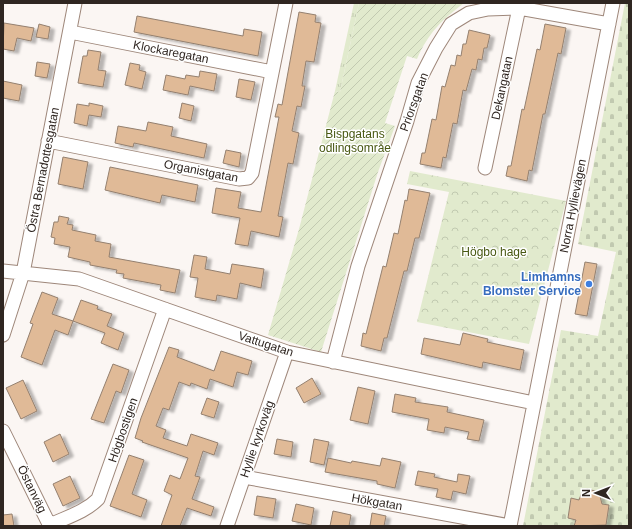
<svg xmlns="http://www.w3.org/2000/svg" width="632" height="529" font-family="Arial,sans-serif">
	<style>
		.grass { fill: url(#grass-tufts) }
		.cemetery { fill: url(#cemetery-stones) }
		.park { fill: url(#park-crowns) }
		.garden { fill: url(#garden-furrows) }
		.building { fill: #e0ba97; stroke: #94806f; filter: url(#shadow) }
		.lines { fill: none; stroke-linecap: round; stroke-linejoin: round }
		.minor-casing { stroke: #9e877a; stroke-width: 15 }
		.minor { stroke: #fff; stroke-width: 13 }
		.shop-dot { fill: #3f7fe0; stroke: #fff; stroke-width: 1.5 }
		.labels { text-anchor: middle; stroke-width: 3; stroke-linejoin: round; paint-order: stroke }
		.street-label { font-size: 12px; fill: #2f2621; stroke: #fff }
		.park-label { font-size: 12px; fill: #495914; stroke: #fff }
		.shop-label { font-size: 12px; font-weight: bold; fill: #366cbe; stroke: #fff; text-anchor: end }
	</style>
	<defs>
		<pattern id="grass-tufts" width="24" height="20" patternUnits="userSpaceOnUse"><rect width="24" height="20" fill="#e1eacd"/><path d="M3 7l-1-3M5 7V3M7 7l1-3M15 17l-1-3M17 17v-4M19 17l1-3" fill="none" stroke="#c1c9b0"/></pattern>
		<pattern id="cemetery-stones" width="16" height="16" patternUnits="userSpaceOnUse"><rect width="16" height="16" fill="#e1eacd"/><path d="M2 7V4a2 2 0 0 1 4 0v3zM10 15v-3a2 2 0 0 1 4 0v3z" fill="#c1c9b0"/></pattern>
		<pattern id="park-crowns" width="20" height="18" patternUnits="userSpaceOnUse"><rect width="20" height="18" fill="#e1eacd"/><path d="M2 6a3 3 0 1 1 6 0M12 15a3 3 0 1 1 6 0" fill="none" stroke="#c1c9b0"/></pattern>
		<pattern id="garden-furrows" width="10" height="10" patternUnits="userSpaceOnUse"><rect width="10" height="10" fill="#e1eacd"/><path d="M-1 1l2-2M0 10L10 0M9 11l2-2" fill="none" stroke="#c1c9b0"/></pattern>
		<filter id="shadow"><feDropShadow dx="4.5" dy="2.5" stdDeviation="1" flood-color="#0004"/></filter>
	</defs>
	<rect width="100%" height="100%" fill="#fbf6f3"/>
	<path class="grass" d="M 354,3 L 359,3 L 340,92 L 335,91 Z"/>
	<path class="cemetery" d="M 625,3 L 629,3 L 629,526 L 598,526 L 598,524 L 606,524 L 609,506 L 602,504 L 599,492 L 587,489 L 582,492 L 579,500 L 571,498 L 568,518 L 576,520 L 574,526 L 523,526 L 561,330 L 598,336 L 616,252 L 578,244 Z"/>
	<path class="park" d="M 410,171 L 566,201 L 529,344 L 417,322 L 449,192 L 407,184 Z"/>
	<path class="garden" d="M 359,3 L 464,3 C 441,21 429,32 417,59 L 407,56 L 385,123 L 395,126 L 378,172 L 321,352 L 268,335 L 299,229 L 335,91 L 340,92 Z"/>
	<path class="building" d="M 299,12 L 316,15 L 315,22 L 321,23 L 314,62 L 306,61 L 302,86 L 305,86 L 301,107 L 297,106 L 292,131 L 299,133 L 293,164 L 288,163 L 278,216 L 283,217 L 279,237 L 251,231 L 248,246 L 235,244 L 240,218 L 212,213 L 216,188 L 241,192 L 238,208 L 261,212 L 279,117 L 275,117 L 278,104 L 282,105 Z
		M 137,16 L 243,36 L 244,29 L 262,32 L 258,56 L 134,32 Z
		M 4,23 L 34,28 L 31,41 L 17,38 L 14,51 L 3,49 Z
		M 39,24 L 50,27 L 48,39 L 36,37 Z
		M 545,24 L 566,28 L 561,54 L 558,53 L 545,114 L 543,114 L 532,171 L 529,170 L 527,181 L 506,176 L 508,166 L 511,166 L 522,109 L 524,110 L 537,49 L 540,50 Z
		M 469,30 L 490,35 L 487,48 L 484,48 L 482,60 L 478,59 L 476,70 L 472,69 L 466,91 L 463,90 L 457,124 L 453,123 L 446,158 L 443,157 L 441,168 L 420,164 L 422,153 L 425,153 L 432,119 L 436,120 L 442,86 L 445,87 L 451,65 L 455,66 L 457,55 L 461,56 L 463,44 L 466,44 Z
		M 88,50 L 101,52 L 98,70 L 106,71 L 103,87 L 78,83 L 83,56 L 87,56 Z
		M 37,62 L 50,64 L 47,78 L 35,76 Z
		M 130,63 L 140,65 L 139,70 L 146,72 L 142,89 L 125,85 Z
		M 200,71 L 217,74 L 214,91 L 190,86 L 188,95 L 163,90 L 166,75 L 185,79 L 186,75 L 199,77 Z
		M 239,79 L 255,82 L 251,100 L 236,97 Z
		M 3,81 L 22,85 L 19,101 L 3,98 Z
		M 89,103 L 103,106 L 101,117 L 89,115 L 87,126 L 74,123 L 77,104 L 89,106 Z
		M 182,103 L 194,106 L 191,121 L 179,118 Z
		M 148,122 L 173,127 L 171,136 L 207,144 L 204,158 L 134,143 L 133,147 L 115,143 L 118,126 L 146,131 Z
		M 226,150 L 241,153 L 239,167 L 223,163 Z
		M 63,157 L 88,162 L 83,189 L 58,184 Z
		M 110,167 L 198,185 L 195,202 L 162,195 L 160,203 L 105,190 Z
		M 409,189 L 430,193 L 419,238 L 415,238 L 407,271 L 404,271 L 387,338 L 384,338 L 381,351 L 361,346 L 363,333 L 366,334 L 383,266 L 386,267 L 394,233 L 398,234 L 405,200 L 407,201 Z
		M 59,216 L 69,218 L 67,224 L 73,225 L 72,230 L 96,235 L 95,241 L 111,244 L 109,257 L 180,270 L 175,293 L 160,290 L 161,285 L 123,278 L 124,274 L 116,273 L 117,270 L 90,265 L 90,262 L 68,257 L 70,247 L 54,244 L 55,238 L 51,237 L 54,222 L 58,222 Z
		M 194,255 L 207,257 L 205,269 L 230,274 L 232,264 L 264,269 L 261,288 L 240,283 L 237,299 L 217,295 L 216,301 L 195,297 L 198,278 L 190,277 Z
		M 585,262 L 597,264 L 587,316 L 575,314 Z
		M 42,292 L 58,298 L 52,314 L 73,321 L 68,335 L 55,330 L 42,365 L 21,357 L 33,324 L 30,323 Z
		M 81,300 L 98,306 L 97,309 L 112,314 L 107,326 L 124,333 L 118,350 L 101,343 L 105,333 L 73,321 Z
		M 463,333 L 488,339 L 487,342 L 524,350 L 520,370 L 483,362 L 482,368 L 421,354 L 424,338 L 460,345 Z
		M 169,347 L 179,350 L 177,357 L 214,371 L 221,351 L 252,361 L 248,375 L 237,372 L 233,387 L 210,379 L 207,389 L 191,383 L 190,386 L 179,382 L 169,410 L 163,408 L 156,426 L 166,430 L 163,438 L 187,446 L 191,434 L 218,443 L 214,455 L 203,451 L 195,476 L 200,477 L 192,499 L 214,507 L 211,516 L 187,508 L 180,526 L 161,526 L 172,495 L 164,491 L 170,475 L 180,479 L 188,458 L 142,442 L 143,441 L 135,438 L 141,418 Z
		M 113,364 L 129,370 L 121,393 L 116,391 L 104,423 L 91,419 Z
		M 312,378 L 321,394 L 304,403 L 296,388 Z
		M 23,380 L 37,411 L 21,419 L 6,388 Z
		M 358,387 L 375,391 L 368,424 L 350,420 Z
		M 395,394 L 416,398 L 415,402 L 448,407 L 447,412 L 484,420 L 479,441 L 467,439 L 469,432 L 445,427 L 444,433 L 427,430 L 429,419 L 392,412 Z
		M 207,398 L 219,402 L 214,418 L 201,414 Z
		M 60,434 L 69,454 L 53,462 L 44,442 Z
		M 277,439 L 293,442 L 291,457 L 274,454 Z
		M 314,439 L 329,442 L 324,465 L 310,462 Z
		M 129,455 L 144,460 L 132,494 L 147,500 L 141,517 L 110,506 Z
		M 328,458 L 351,463 L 352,461 L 380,466 L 382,458 L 401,462 L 395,488 L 377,484 L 377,481 L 325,472 Z
		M 418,471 L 435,474 L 434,477 L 457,482 L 458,474 L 470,476 L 466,494 L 453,491 L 451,500 L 436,497 L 438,489 L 415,485 Z
		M 70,476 L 80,498 L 63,506 L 53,484 Z
		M 587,489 L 599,492 L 602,504 L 609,505 L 606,525 L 574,526 L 576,520 L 568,518 L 571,498 L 579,500 L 582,492 Z
		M 257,496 L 276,499 L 273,518 L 254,515 Z
		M 296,504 L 314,508 L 311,525 L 292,521 Z
		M 333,511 L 351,515 L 349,526 L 330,526 Z
		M 372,513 L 386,516 L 384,526 L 370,526 Z
		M 12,514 L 14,526 L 3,526 L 3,515 Z"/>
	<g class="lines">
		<defs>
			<path id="minor" d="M 70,32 L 272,72
				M 48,141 L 239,179 L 248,178 L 252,173 L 286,3
				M 485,168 L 519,8
				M 3,271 L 79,279 L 287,352 L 534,403
				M 3,335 L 23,273 L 75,3
				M 333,362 L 358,266 L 407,121 L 418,83 L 436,48 L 451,24 L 469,13 L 488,9 L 519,8 L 609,24
				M 3,431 L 50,526
				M 244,477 L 510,526
				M 50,525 C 67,517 85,512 98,499 L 165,309
				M 227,526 L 287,352
				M 510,526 L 613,3"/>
		</defs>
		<use href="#minor" class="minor-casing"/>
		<use href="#minor" class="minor"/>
	</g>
	<circle class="shop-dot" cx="589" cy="284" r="4"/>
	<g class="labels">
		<g class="street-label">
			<text transform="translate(171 52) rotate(11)" y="4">Klockaregatan</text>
			<text transform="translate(502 88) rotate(-78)" y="4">Dekangatan</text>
			<text transform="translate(414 102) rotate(-70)" y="4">Priorsgatan</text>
			<text transform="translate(43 170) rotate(-79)" y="4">Östra Bernadottesgatan</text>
			<text transform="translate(201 171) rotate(11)" y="4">Organistgatan</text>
			<text transform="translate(573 206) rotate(-79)" y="4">Norra Hyllievägen</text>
			<text transform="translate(266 344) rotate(18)" y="4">Vattugatan</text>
			<text transform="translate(123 430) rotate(-71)" y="4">Högbostigen</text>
			<text transform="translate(257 439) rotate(-71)" y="4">Hyllie kyrkoväg</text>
			<text transform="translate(32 489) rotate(64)" y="4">Östanväg</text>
			<text transform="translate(377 502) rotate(10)" y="4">Hökgatan</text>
		</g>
		<g class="park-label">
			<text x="355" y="138">Bispgatans<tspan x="355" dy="14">odlingsområe</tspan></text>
			<text x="494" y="256">Högbo hage</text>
		</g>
		<g class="shop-label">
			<text x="581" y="281">Limhamns<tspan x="581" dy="14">Blomster Service</tspan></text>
		</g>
	</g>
	<rect width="632" height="529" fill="none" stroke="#2f2621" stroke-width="8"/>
	<g transform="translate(596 493) rotate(270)" stroke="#ffffff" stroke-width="3" paint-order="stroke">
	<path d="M0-3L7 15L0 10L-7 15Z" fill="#2f2621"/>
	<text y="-6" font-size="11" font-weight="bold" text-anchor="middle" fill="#2f2621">N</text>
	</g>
</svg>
